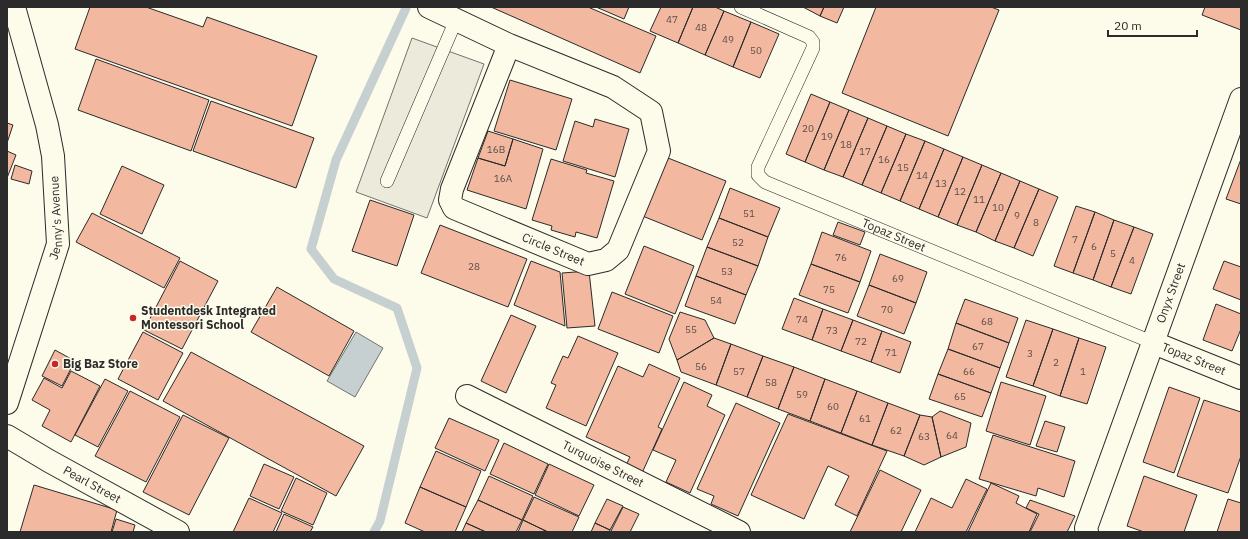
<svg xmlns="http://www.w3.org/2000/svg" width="1248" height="539" font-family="'IBM Plex Sans',sans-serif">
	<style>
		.parking { fill: #eceadb; stroke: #74746e }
		.water { fill: #c7d0d0; stroke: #74746e }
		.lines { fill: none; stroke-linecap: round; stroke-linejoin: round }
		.stream { stroke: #c7d0d0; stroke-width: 9 }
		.building { fill: #f2b8a0; stroke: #2b2b2b }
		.lane-casing { stroke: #2b2b2b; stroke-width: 14 }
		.street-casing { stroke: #2b2b2b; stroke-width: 24 }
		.secondary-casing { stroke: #2b2b2b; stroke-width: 24 }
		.lane { stroke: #fdfbea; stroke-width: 13 }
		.street { stroke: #fdfbea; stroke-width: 22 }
		.secondary { stroke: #fdfbea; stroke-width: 22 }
		.poi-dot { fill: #c62828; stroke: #fdfbea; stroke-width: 1.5 }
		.labels { text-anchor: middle; stroke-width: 3; stroke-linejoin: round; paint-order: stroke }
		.number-label { font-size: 10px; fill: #5d4e48 }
		.street-label { font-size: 12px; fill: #2b2b2b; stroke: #fdfbea }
		.poi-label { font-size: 12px; font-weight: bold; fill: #2b2b2b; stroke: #fdfbea; text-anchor: start }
	</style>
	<rect width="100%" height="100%" fill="#fdfbea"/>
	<path class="parking" d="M 412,38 L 484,64 L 427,218 L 356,192 Z"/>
	<path class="water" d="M 356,332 L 383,348 L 355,397 L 327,381 Z"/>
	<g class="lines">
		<path class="stream" d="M 374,532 L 380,521 L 417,368 L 397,308 L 334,279 L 311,249 L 336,160 L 406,8"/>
	</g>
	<path class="building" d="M 90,7 L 146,7 L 203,27 L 207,17 L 317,56 L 292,126 L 75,49 Z
		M 491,7 L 588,7 L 656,36 L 640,73 Z
		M 596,7 L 629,7 L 624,19 Z
		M 661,7 L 693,7 L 678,43 L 650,31 Z
		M 693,7 L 715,7 L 724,11 L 705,55 L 678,43 Z
		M 803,7 L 824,7 L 820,16 Z
		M 824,7 L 844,7 L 837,23 L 820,16 Z
		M 876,7 L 991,7 L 999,10 L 948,136 L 842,93 Z
		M 1205,7 L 1241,7 L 1241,30 L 1202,15 Z
		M 724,11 L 751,22 L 733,67 L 705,55 Z
		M 751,22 L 779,34 L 760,78 L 733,67 Z
		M 96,59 L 209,100 L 191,151 L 78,110 Z
		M 510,80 L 572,99 L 556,150 L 494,131 Z
		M 811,94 L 830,102 L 805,162 L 786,154 Z
		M 211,101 L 314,138 L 296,188 L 193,151 Z
		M 830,102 L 849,110 L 824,170 L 805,162 Z
		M 849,110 L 868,118 L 843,177 L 824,170 Z
		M 868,118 L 887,126 L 862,185 L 843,177 Z
		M 595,119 L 629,129 L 615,177 L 563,161 L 575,121 L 593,127 Z
		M 7,123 L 13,125 L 7,143 Z
		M 887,126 L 906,134 L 881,193 L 862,185 Z
		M 488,131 L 513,139 L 505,166 L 478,158 Z
		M 906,134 L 925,141 L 900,201 L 881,193 Z
		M 513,139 L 543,149 L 526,209 L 467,190 L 478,158 L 505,166 Z
		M 925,141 L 944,149 L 919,209 L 900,201 Z
		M 944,149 L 963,157 L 938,217 L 919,209 Z
		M 7,151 L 16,155 L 7,178 Z
		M 663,156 L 726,181 L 702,240 L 640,215 Z
		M 963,157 L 982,165 L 957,225 L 938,217 Z
		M 551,159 L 587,170 L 586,173 L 614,181 L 597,238 L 576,232 L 575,237 L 551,230 L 552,226 L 532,220 Z
		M 1241,159 L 1241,204 L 1226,199 Z
		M 15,165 L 32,171 L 29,184 L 11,179 Z
		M 982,165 L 1001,173 L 976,232 L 957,225 Z
		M 122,166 L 164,185 L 142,234 L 100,214 Z
		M 1001,173 L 1020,181 L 995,241 L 976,232 Z
		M 1020,181 L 1039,189 L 1014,248 L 995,241 Z
		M 730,188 L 780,208 L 768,237 L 719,218 Z
		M 1039,189 L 1058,197 L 1033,256 L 1014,248 Z
		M 370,200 L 414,215 L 397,266 L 352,251 Z
		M 1076,206 L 1095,212 L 1073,273 L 1054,266 Z
		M 1095,212 L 1114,220 L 1093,280 L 1073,273 Z
		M 92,213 L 180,258 L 164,288 L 76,242 Z
		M 719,218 L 768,237 L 758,266 L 707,247 Z
		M 1114,220 L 1134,227 L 1111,287 L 1093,280 Z
		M 838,222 L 865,232 L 860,245 L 833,235 Z
		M 440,225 L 527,259 L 508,307 L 421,273 Z
		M 1134,227 L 1153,234 L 1131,294 L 1111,287 Z
		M 822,232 L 871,251 L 860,282 L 811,264 Z
		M 644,246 L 694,266 L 675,314 L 625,294 Z
		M 707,247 L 758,266 L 746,295 L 696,276 Z
		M 880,254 L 927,272 L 916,303 L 869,285 Z
		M 180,261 L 218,281 L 182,349 L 144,330 Z
		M 531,261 L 560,272 L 565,326 L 514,305 Z
		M 1224,261 L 1241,267 L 1241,300 L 1213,289 Z
		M 811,264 L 860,282 L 848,313 L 799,295 Z
		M 589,271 L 595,326 L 567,328 L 562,273 Z
		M 696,276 L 746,295 L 735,324 L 685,306 Z
		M 869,285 L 916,303 L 904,334 L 857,316 Z
		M 277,287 L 354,331 L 329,376 L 251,332 Z
		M 612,292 L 673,316 L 659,353 L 598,329 Z
		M 794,298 L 823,309 L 812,340 L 782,329 Z
		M 965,299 L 1018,318 L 1009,343 L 956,323 Z
		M 1216,304 L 1241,314 L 1241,329 L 1232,351 L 1203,340 Z
		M 823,309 L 853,320 L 841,351 L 812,340 Z
		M 680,312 L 705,320 L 714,338 L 677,360 L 669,339 Z
		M 511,315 L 536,326 L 506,393 L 481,381 Z
		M 853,320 L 882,331 L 871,362 L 841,351 Z
		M 1026,320 L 1053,329 L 1033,386 L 1006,377 Z
		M 956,323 L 1009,343 L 1000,368 L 948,349 Z
		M 1053,329 L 1079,338 L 1060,396 L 1033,386 Z
		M 882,331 L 911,342 L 900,373 L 871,362 Z
		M 143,332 L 183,353 L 158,400 L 118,379 Z
		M 578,336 L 618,353 L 586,426 L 546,408 L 556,385 L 551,383 L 563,356 L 568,358 Z
		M 714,338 L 731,344 L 716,385 L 681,372 L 677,360 Z
		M 1079,338 L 1106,347 L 1087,404 L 1060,396 Z
		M 731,344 L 763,356 L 747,397 L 716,385 Z
		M 948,349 L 1000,368 L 991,393 L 938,374 Z
		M 55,350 L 75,361 L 62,386 L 42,376 Z
		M 191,352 L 364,446 L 336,496 L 163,401 Z
		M 763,356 L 794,367 L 778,409 L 747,397 Z
		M 649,364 L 680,378 L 658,427 L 662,429 L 642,473 L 626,465 L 630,457 L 586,437 L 618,366 L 643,377 Z
		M 794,367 L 825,379 L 810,421 L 778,409 Z
		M 71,371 L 100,386 L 71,442 L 42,426 L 50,410 L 32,400 L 44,378 L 62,388 Z
		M 938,374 L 991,393 L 982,417 L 929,399 Z
		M 105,379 L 128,391 L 98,447 L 75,435 Z
		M 825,379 L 857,391 L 841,433 L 810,421 Z
		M 684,382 L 712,395 L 707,406 L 725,415 L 690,493 L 666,482 L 676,460 L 653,450 Z
		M 1001,382 L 1046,396 L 1030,445 L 986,431 Z
		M 1169,387 L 1200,398 L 1174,473 L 1143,462 Z
		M 130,391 L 180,417 L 146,482 L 95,456 Z
		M 857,391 L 888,403 L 872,445 L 841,433 Z
		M 1204,400 L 1241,412 L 1241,456 L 1228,493 L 1177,476 Z
		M 736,403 L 780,423 L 738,516 L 711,504 L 714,496 L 697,489 Z
		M 888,403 L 920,415 L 904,456 L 872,445 Z
		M 940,411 L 971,423 L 966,447 L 941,457 L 932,417 Z
		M 788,414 L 887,451 L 857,516 L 835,505 L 849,476 L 828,466 L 804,519 L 751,495 Z
		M 183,415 L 229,438 L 189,515 L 143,492 Z
		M 920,415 L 932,417 L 941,457 L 924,465 L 904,456 Z
		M 449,418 L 499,440 L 485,471 L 435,448 Z
		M 1045,421 L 1065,427 L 1057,452 L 1036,446 Z
		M 993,435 L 1075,461 L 1064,497 L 1038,488 L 1036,496 L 979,479 Z
		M 504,443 L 548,464 L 534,494 L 490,474 Z
		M 436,451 L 481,471 L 466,507 L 420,487 Z
		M 264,464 L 294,477 L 279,509 L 250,496 Z
		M 549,464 L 594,485 L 579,516 L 535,495 Z
		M 880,470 L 921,490 L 901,532 L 850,532 Z
		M 489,476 L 533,496 L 522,520 L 478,500 Z
		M 1144,476 L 1197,495 L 1184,532 L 1144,532 L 1127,526 Z
		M 296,478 L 327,493 L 313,525 L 281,511 Z
		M 966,479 L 987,489 L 966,532 L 915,532 L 931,498 L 952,508 Z
		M 991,483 L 1019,496 L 1016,503 L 1037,514 L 1029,532 L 968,532 Z
		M 34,485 L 117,510 L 111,532 L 20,532 Z
		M 420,487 L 466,507 L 455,532 L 425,532 L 405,523 Z
		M 534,497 L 579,517 L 572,532 L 548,532 L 523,520 Z
		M 249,498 L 282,513 L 273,532 L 233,532 Z
		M 607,499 L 623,506 L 610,530 L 595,523 Z
		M 1228,499 L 1241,503 L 1241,532 L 1217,532 Z
		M 478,500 L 522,520 L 516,532 L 486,532 L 466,523 Z
		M 1030,500 L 1075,516 L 1067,532 L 1030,532 L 1039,514 L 1026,508 Z
		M 623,507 L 639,514 L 630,532 L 613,532 L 611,531 Z
		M 284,514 L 313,527 L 310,532 L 276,532 Z
		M 116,519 L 135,525 L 133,532 L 112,532 Z
		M 523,520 L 548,532 L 518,532 Z
		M 466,523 L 486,532 L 462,532 Z
		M 595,523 L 610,530 L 609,532 L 591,532 Z"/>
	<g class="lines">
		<defs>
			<g id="lane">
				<path id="s1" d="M 741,7 L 809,37 L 813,42 L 813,48 L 758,167 L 758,175 L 765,182 L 1154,343"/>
				<path d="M 387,181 L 456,20"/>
			</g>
			<g id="street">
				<path id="s2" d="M 429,7 L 509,45 L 452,189 L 450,200 L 454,208 L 588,264 L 606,260 L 618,250 L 659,151 L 651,112 L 613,87 L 509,45"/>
				<path id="s3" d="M 1154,343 L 1241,378"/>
				<path id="s4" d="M 467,396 L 739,532"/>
				<path id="s5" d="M 7,436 L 49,461 L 178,532"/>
				<path id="s6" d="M 1087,532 L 1086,528 L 1241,99"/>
			</g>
			<g id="secondary">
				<path id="s7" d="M 7,403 L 58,244 L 53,156 L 47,125 L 14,7"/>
			</g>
		</defs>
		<use href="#lane" class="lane-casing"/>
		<use href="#street" class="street-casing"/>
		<use href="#secondary" class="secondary-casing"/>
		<use href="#lane" class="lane"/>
		<use href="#street" class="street"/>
		<use href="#secondary" class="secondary"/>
	</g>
	<g class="poi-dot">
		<circle cx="133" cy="318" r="4"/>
		<circle cx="55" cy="364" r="4"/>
	</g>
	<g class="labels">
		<g class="number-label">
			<text x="672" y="23">47</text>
			<text x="701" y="31">48</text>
			<text x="728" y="43">49</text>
			<text x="756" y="54">50</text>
			<text x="808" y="132">20</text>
			<text x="827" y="140">19</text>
			<text x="846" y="148">18</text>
			<text x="496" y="153">16B</text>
			<text x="865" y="155">17</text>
			<text x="884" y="163">16</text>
			<text x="903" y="171">15</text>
			<text x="922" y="179">14</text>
			<text x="503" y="182">16A</text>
			<text x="941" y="187">13</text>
			<text x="960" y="195">12</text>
			<text x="979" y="203">11</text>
			<text x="998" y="211">10</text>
			<text x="749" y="217">51</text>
			<text x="1017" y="219">9</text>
			<text x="1036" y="226">8</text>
			<text x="1075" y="243">7</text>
			<text x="738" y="246">52</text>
			<text x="1094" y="250">6</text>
			<text x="1113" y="257">5</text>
			<text x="841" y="261">76</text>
			<text x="1132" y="264">4</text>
			<text x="474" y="270">28</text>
			<text x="727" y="275">53</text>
			<text x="898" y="282">69</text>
			<text x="829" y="293">75</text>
			<text x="716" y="304">54</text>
			<text x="887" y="313">70</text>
			<text x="802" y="323">74</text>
			<text x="987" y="325">68</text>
			<text x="691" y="333">55</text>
			<text x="832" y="334">73</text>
			<text x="861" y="345">72</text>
			<text x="978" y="350">67</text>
			<text x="891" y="356">71</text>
			<text x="1030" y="357">3</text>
			<text x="1056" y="366">2</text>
			<text x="701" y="370">56</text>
			<text x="739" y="375">57</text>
			<text x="969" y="375">66</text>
			<text x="1083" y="375">1</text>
			<text x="771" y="386">58</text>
			<text x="802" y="398">59</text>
			<text x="960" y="400">65</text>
			<text x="833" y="410">60</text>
			<text x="865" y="422">61</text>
			<text x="896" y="434">62</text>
			<text x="952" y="439">64</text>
			<text x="924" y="440">63</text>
		</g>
		<g class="street-label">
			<text dy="4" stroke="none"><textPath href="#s7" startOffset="193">Jenny's Avenue</textPath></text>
			<text dy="4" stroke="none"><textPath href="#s1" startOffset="375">Topaz Street</textPath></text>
			<text dy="4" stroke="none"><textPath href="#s2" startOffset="371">Circle Street</textPath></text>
			<text dy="4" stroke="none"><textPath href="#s6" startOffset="254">Onyx Street</textPath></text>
			<text dy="4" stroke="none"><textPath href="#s3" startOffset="43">Topaz Street</textPath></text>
			<text dy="4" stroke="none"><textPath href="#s4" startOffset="152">Turquoise Street</textPath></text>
			<text dy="4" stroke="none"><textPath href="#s5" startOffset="98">Pearl Street</textPath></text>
		</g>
		<g class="poi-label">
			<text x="141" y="315">Studentdesk Integrated<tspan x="141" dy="14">Montessori School</tspan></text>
			<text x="63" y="368">Big Baz Store</text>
		</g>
	</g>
	<rect width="1248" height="539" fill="none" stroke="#2b2b2b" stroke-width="16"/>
	<path d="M1108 30v6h89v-6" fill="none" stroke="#2b2b2b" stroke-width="2"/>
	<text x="1114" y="30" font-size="12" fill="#2b2b2b" stroke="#fdfbea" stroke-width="3" paint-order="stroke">20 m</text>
</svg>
